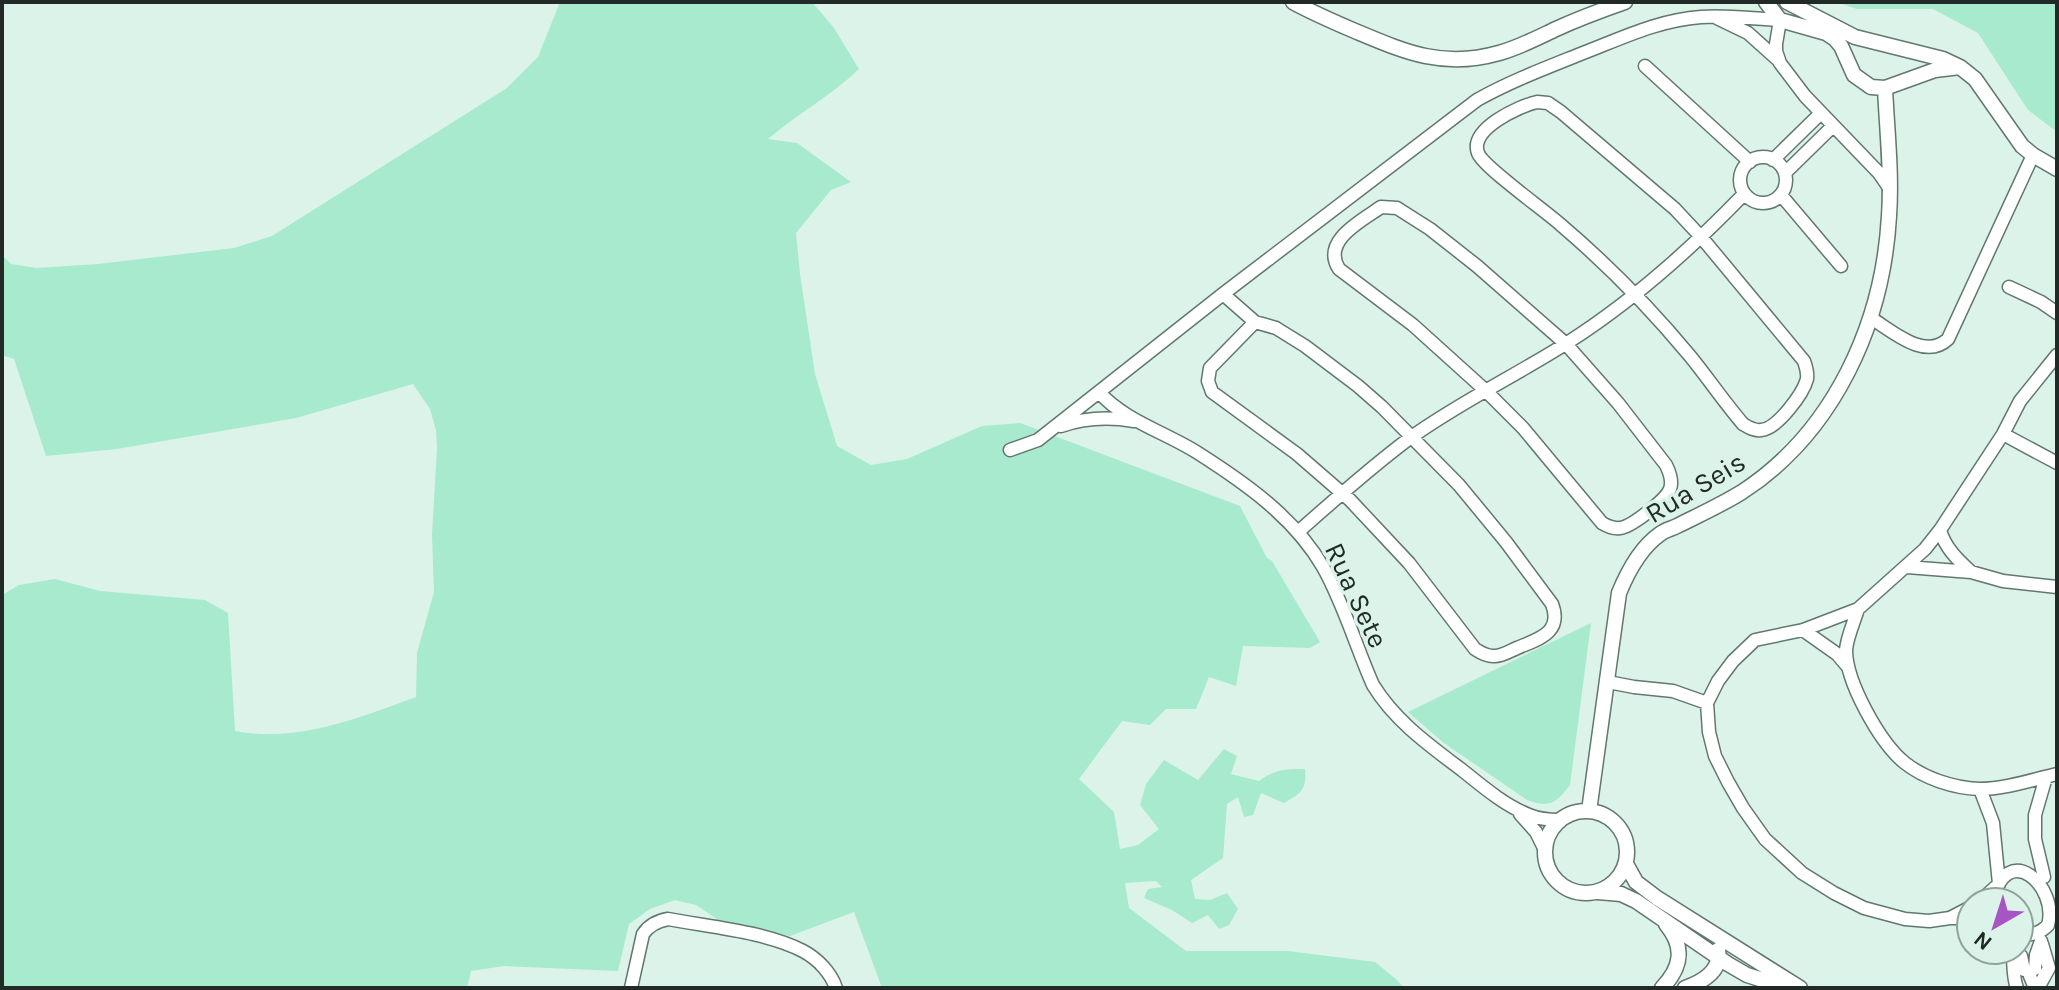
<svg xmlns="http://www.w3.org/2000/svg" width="2059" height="990" font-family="Karla,sans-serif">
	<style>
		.green { fill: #a8eace }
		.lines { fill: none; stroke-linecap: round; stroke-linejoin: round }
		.minor-casing { stroke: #62776e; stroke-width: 15 }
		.tertiary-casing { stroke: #62776e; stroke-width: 17 }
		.minor { stroke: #fff; stroke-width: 12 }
		.tertiary { stroke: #fff; stroke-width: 14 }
		.labels { text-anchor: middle; stroke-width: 7; stroke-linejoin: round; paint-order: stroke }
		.street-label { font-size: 28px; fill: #212a26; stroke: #dbf3e8 }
	</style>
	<rect width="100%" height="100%" fill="#dbf3e8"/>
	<path class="green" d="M 560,2 L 812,2 L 834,28 L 859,69 C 832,95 797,114 768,139 L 797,143 L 851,182 L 831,190 L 796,233 L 800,274 L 815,374 L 837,446 L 871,465 L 907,459 L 982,426 L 1020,423 L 1240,506 L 1267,558 L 1272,561 L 1320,642 L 1310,648 L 1243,646 L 1236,686 L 1209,677 L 1196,709 L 1166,709 L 1150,725 L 1122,721 L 1079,779 L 1114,812 L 1120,849 L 1138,845 L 1159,829 L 1140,805 L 1146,784 L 1164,760 L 1198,780 L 1224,749 L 1237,756 L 1231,774 L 1259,781 C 1276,769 1284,769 1305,769 C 1307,790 1301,793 1284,803 L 1261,793 L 1253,815 L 1244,817 L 1238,797 L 1227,804 L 1223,858 L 1191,880 L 1195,899 L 1210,900 L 1227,893 L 1238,909 L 1229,925 L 1219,929 L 1208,915 L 1192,923 L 1172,910 L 1144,898 L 1148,889 L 1162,887 L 1156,881 L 1125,883 L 1129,908 L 1186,951 L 1288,951 L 1375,962 L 1397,980 L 1404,988 L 882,988 L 854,912 L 790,936 L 720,921 L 696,905 L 675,900 L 650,909 L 629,924 L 618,971 L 504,966 L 471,971 L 467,988 L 2,988 L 2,595 L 19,585 L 55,579 L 100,591 L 205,600 L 228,613 L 235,731 C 297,743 359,718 416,697 L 417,653 L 434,592 L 432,535 L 437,448 L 436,430 L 430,409 L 413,384 L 296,418 L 117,449 L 46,456 L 14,359 L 2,355 L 2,255 L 11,264 L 36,268 L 98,264 L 234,248 L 272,236 L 507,88 L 538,57 Z
		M 1836,2 L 2057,2 L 2057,132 L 2028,110 L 1978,33 L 1933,9 L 1857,9 Z
		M 1591,623 L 1570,785 C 1555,804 1550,808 1527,800 L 1444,743 L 1408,712 Z"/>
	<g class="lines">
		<defs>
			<path id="minor" d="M 1717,18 L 1748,33 L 1777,59
				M 1645,66 L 1750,162
				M 1537,102 L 1548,103 L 1561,112 L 1675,209 L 1702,238 L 1804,361 C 1806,367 1808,372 1807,379 C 1803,394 1777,429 1761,430 C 1754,431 1748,427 1743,424 C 1724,402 1708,378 1690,356 C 1651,309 1608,265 1561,225 C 1547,212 1482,166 1478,153 C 1469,129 1519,106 1537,102 Z
				M1740 180a23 23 0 1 1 46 0a23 23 0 1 1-46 0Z
				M 1773,160 L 1821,113
				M 1785,173 L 1833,126
				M 1781,195 L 1841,266
				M 1381,207 L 1397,208 L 1430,229 L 1477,266 L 1566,344 L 1618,403 L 1666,465 C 1670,473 1673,481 1670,489 C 1666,500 1631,527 1620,528 C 1613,529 1607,526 1602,523 L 1523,428 L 1485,390 L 1413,325 L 1339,269 C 1321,241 1361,221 1381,207 Z
				M 2009,287 L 2041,302 L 2057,313
				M 1223,294 L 1255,322 L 1276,328 L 1305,346 L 1358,386 L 1382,407 L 1459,485 L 1506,542 L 1552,604 C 1563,633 1538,639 1517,648 C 1510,651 1501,657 1493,656 C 1486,656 1481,653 1475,649 L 1409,563 L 1350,500 L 1297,454 L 1212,392 L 1208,381 L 1210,368 L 1255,322
				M 1871,318 C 1892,331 1925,361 1948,339 L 2033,155
				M 1099,392 C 1123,420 1167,433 1198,453 C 1245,483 1294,517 1323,567 C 1344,604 1356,647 1373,685 C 1395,721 1429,745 1462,770 C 1482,786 1504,805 1529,815 C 1539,819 1549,820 1559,820
				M 1061,426 C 1084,418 1110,417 1134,421
				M 2003,434 L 2057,463
				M 1010,450 L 1038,440 L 1223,294 L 1477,100 C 1509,82 1543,69 1578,55 C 1618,40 1657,20 1701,17 C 1728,15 1753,19 1780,20 L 1776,44 L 1776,51 L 1780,63 L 1805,96 L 1879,173 L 1890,189
				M 1940,530 C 1945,548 1958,560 1971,572
				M 1298,532 C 1334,500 1371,467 1410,438 C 1460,402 1515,376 1567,343 C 1633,301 1690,250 1744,194
				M 1907,567 L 1971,572 L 2003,581 L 2057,587
				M 1858,609 C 1854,622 1847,637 1846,650 C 1846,682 1880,743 1905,763 C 1924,778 1953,788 1979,789 C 2004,789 2032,780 2057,774
				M 1803,630 L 1837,654 L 1848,667
				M 1608,682 L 1634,687 L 1673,691 L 1707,703
				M 1520,814 L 1536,832 L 1544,848
				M 2044,877 L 2035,839 L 2035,815 L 2046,777
				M 1979,902 L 1999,884 L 1993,823 L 1980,789
				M 1992,902 C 2007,838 2059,887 2048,925 C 2041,933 2030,936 2019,934
				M 1971,907 L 1950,918 L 1971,918
				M 1950,918 L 1929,921 L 1905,919 L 1864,908 L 1834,893 L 1802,873 L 1765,839 L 1743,808 L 1728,782 L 1715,756 L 1709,732 L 1707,703 L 1718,681 L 1733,661 L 1755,640 L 1803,630 L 1858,609 L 1925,549 L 1940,530 L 2003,434 L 2020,401 L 2057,355
				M 2013,950 C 2013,961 2013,978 2017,988
				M 2015,950 L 2021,956 L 2024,970
				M 2035,969 L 2036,955 L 2041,941
				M 2030,976 L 2035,988
				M 631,988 L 643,934 C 649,925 657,921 668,919 C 710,927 767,932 803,951 C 818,959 831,973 836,988
				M 2038,988 L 2049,968 L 2042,944"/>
			<path id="tertiary" d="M 1293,2 C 1313,13 1334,22 1355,31 C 1405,52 1443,69 1499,53 C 1518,48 1537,38 1556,29 C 1578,19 1602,10 1625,2
				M 1766,2 L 1780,20 L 1826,33 L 1835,39 L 1841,46 L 1854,75 L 1871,87 L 1885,88 L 1935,70 L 1960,67
				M 1787,2 L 1855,37 L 1943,59 L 1960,67 L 1975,79 L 2022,146 L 2033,155 L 2057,169
				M1545 852a41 41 0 1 1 82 0a41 41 0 1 1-82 0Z
				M 1589,811 L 1619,593 C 1628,571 1640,548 1660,534 C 1665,530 1671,529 1677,526 C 1699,515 1721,505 1742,492 C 1834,432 1883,324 1889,216 C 1892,174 1887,131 1885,88
				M 1626,864 L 1636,882 L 1657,898 L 1800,988
				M 1598,892 L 1621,894 L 1636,901 L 1728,964 L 1747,975 L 1788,988
				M 1662,988 C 1682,967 1685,947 1666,924
				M 1685,988 C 1702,982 1722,971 1718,950"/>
		</defs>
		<use href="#minor" class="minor-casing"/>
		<use href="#tertiary" class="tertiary-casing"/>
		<use href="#minor" class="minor"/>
		<use href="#tertiary" class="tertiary"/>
	</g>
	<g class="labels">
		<g class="street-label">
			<text transform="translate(1695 487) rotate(-31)" y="10">Rua Seis</text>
			<text transform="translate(1357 595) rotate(65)" y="10">Rua Sete</text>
		</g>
	</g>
	<rect width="2059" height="990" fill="none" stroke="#212a26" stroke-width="8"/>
	<g transform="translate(1995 926) rotate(219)"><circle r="38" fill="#dbf3e8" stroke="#91a39a" stroke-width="2"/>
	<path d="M0-6L14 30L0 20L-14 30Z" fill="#a755c4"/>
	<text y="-12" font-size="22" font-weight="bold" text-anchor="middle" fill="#212a26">N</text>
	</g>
</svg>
